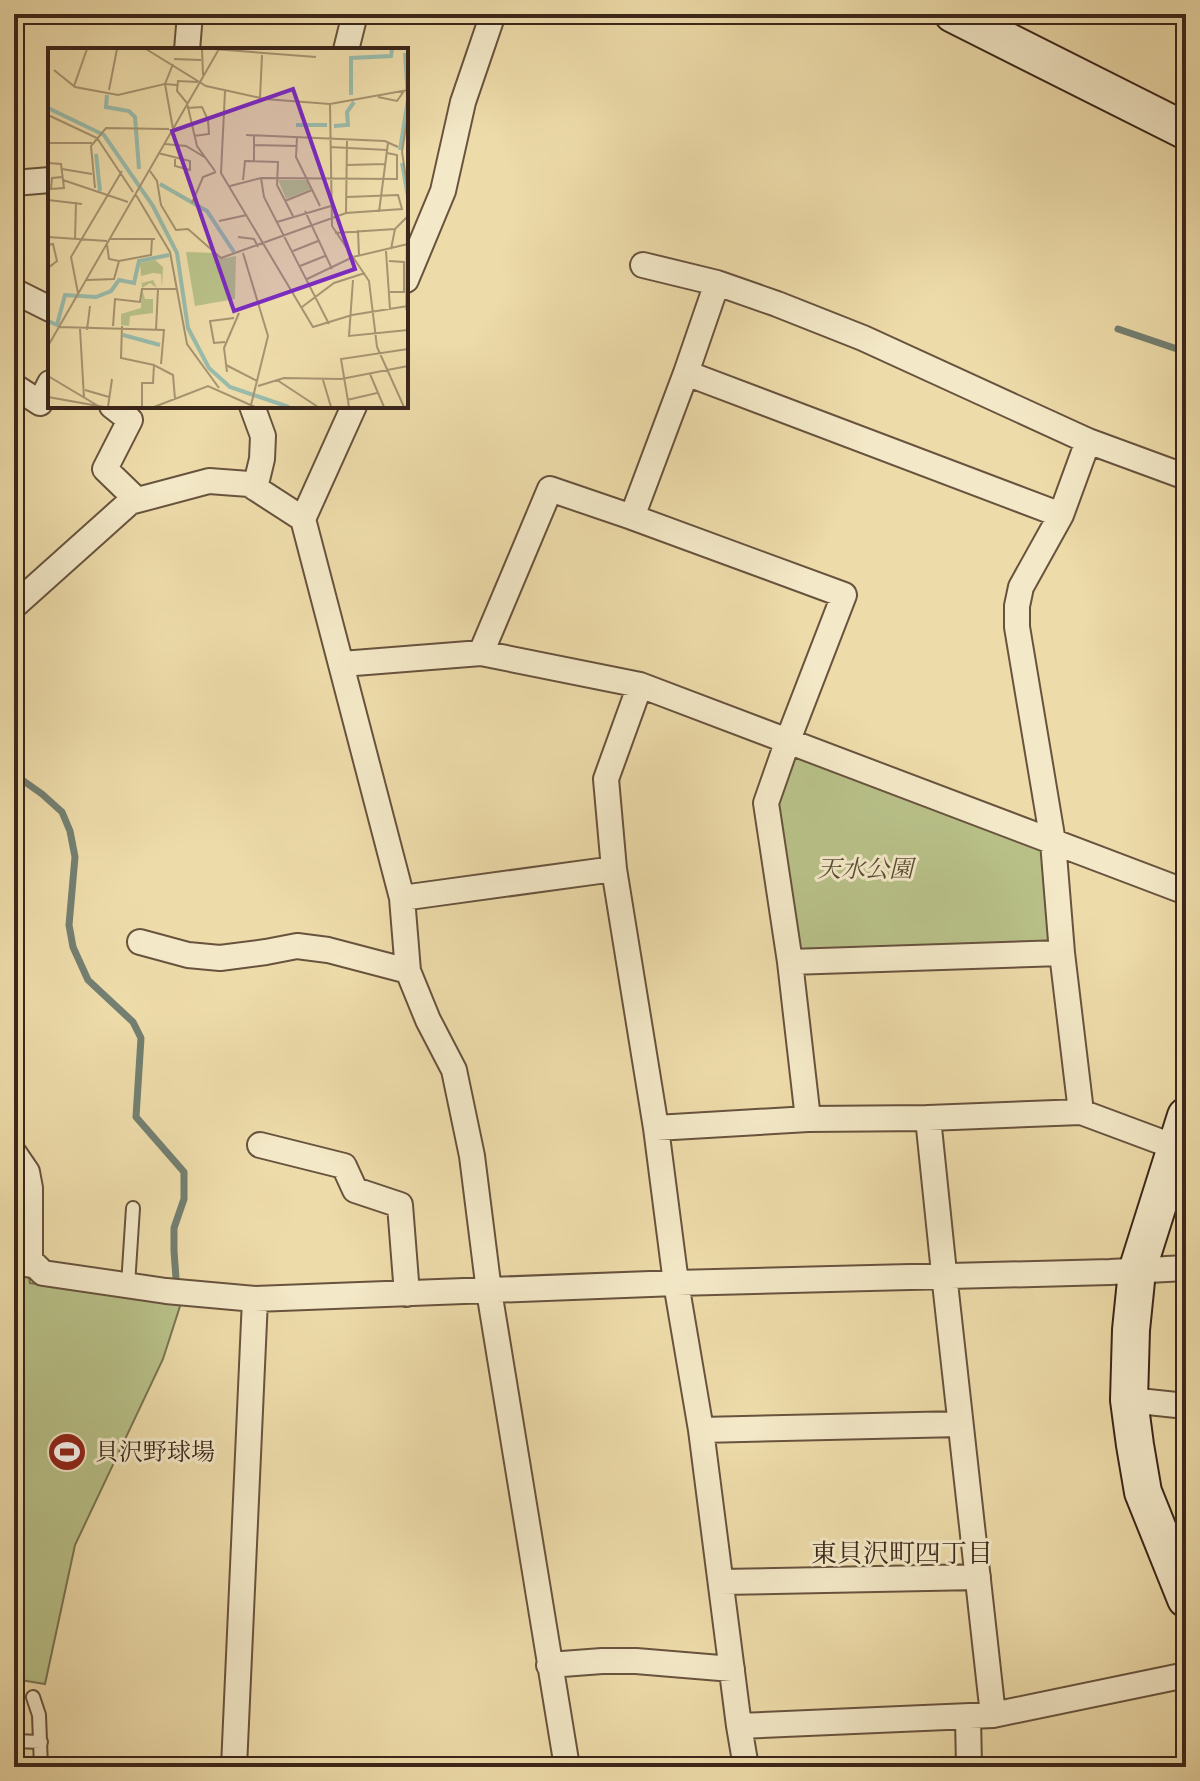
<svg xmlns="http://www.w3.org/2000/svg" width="1200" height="1781" font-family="'IM FELL French Canon','Noto Serif JP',serif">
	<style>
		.green { fill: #b8c088; stroke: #7a7351; stroke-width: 2 }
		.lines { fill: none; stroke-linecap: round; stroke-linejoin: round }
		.stream { stroke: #737f71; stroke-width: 7 }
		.lane-casing { stroke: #68533e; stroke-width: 16 }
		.street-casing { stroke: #68533e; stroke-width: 28 }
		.secondary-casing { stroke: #3b261a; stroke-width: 40 }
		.lane { stroke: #f3e8c7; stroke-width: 12 }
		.street { stroke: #f3e8c7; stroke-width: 24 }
		.secondary { stroke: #f3e8c7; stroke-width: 36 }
		.labels { text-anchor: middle; stroke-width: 6; stroke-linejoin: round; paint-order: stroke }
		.park-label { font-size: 24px; font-style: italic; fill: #5a4c36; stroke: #f3e8c7 }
		.poi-label { font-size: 24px; fill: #3b261a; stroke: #f3e8c7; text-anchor: start }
		.neighbourhood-label { font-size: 26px; fill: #3b261a; stroke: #f3e8c7 }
		.inset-river { fill: none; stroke: #99bbab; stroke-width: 4 }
		.inset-road { fill: none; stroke: #a69370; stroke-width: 2 }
		.view { fill: #7b2cbf; fill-opacity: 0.15; stroke: #7b2cbf; stroke-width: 4 }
		.inset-edge { fill: none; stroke: #3b261a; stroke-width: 4 }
	</style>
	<rect width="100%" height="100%" fill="#eddba9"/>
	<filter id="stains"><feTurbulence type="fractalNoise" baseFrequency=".0025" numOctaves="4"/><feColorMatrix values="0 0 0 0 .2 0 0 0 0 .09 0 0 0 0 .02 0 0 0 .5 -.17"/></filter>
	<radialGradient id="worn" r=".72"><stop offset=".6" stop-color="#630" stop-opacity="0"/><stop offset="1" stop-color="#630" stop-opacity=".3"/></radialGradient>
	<path class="green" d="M 799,757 L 1040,848 L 1046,856 L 1051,938 L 1044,945 L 804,952 L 794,944 L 776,800 L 792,760 Z
		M 14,1211 L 18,1213 L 30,1283 L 181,1303 L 163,1359 L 75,1545 L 45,1684 L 14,1679 Z"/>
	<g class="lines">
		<path class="stream" d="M 1118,329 L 1186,352
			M 14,769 L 18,777 L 42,794 L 62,812 L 70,831 L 75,857 L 69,925 L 73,947 L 88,980 L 133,1022 L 141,1038 L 136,1117 L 184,1172 L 184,1199 L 174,1228 L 174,1251 L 176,1278"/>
		<defs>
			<path id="lane" d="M 14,1268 L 38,1272
				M 128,1285 L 133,1208
				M 33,1697 L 39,1715 L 41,1767
				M 14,1741 L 41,1742"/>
			<path id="street" d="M 187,50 L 190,14
				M 346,50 L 355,14
				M 14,183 L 50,180
				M 643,265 L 717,283 L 777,304 L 863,338 L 1088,441 L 1186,477
				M 406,280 L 443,191 L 463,102 L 493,14
				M 14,291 L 50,309
				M 686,373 L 1061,515
				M 14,386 L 40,403 L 50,383
				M 112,406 L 130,420 L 105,469 L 137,500
				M 252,406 L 263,436 L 262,459 L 255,488
				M 354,406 L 303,519 L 402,898 L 408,971 L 428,1020 L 454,1070 L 472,1156 L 489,1291 L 567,1767
				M 632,517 L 686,373 L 717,283
				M 14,606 L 130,502 L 209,481 L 249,484 L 303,519
				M 481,653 L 550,489 L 632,517 L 844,595 L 788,740 L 766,803 L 790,962 L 808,1119
				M 342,664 L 481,653 L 640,685 L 1186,892
				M 640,685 L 606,779 L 614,869 L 656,1128 L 676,1283 L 701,1430 L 739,1726 L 746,1767
				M 402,898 L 614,869
				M 140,942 L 188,955 L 220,958 L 266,952 L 297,946 L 328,950 L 408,971
				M 790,962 L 1062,953
				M 1081,1112 L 1062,953 L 1053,842 L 1017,627 L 1017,606 L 1021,587 L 1061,515 L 1088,441
				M 928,1118 L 946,1292 L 993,1715
				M 656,1128 L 808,1119 L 928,1118 L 1081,1112 L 1175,1147
				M 260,1145 L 344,1166 L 355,1190 L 400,1205 L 407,1294
				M 14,1153 L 27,1172 L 30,1188 L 30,1260 L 43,1273 L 166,1291 L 255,1299 L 676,1283 L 1110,1272 L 1186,1268
				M 1129,1400 L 1186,1406
				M 701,1430 L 960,1424
				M 721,1582 L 978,1577
				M 549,1665 L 602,1661 L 636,1661 L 732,1669
				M 968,1717 L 969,1767
				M 739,1726 L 993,1715 L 1186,1675
				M 234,1767 L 255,1299"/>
			<path id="secondary" d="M 953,14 L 1186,131
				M 1186,1116 L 1137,1271 L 1131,1330 L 1129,1400 L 1135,1445 L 1143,1492 L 1186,1599"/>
		</defs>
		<use href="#lane" class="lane-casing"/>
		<use href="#street" class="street-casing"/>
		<use href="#secondary" class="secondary-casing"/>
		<use href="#lane" class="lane"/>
		<use href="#street" class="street"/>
		<use href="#secondary" class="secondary"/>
	</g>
	<defs>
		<symbol id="stadium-disc" viewBox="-11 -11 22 22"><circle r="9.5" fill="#8f2418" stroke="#f3e8c7"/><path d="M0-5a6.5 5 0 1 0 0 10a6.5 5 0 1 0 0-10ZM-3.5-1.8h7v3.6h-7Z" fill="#fff"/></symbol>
	</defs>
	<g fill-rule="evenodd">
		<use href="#stadium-disc" x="45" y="1430" width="44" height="44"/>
	</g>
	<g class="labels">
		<g class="park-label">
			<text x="865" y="877">天水公園</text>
		</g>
		<g class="poi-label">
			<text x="95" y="1460">貝沢野球場</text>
		</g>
		<g class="neighbourhood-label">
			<text x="902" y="1562">東貝沢町四丁目</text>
		</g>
	</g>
	<g transform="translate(48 48)">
		<rect width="360" height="360" fill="#eddba9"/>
		<path d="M 230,132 L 259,132 L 263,141 L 238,151 ZM 138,204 L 168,205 L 172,211 L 188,208 L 187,251 L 147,258 ZM 107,212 L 115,219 L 114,240 L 113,226 L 105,225 L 93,228 L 94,235 L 105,232 L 109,240 L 102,235 L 94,240 L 92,215 ZM 94,241 L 97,251 L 105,251 L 105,265 L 82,268 L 81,278 L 73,277 L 73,266 L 93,260 Z" fill="#b8c088"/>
		<path class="inset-river" d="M 59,47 L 58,59 L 81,63 L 87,69 L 91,121M 303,47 L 303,10 L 343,8 L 344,1M 0,60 L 56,87 L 105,158 L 129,205 L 140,280 L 161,320 L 182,339 L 241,359M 248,77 L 279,77M 286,78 L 300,77 L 299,64 L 306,54M 352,102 L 360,51 L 357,5M 48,106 L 52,143M 354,115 L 360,149M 112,136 L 159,163 L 186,204M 359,262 L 360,171M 0,273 L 9,277 L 17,247 L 48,249 L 63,243 L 71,232 L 86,235 L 91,213 L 121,207M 75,287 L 112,297"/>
		<path class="inset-road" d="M 98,1 L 158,38 L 217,51 L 282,56 L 360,42M 154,1 L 155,27M 165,1 L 268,9M 126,11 L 153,12M 6,22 L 27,39 L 70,47 L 117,36 L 125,16M 150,34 L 130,33 L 129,43 L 139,55 L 149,98 L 167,123M 26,38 L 39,1M 61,42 L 69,1M 177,43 L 173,125 L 265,279 L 304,267 L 360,258M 330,49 L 349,53 L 356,43M 212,50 L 214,7M 282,56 L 284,178 L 321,233 L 329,299 L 356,359M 139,60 L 154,59 L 160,72 L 161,86 L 146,88M 360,66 L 354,104 L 360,143M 0,67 L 49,90 L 85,144M 125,81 L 117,36 L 129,37M 198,87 L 337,93 L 350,99M 249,90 L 248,109 L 272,158M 0,95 L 44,95M 117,96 L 138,98 L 158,110M 206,97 L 249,98M 282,99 L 339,102M 110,105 L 142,113 L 142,122 L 127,118 L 127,111M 206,113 L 206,87M 0,115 L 13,116 L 16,140 L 3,141 L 4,130 L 14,129M 299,117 L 337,116M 14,121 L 44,126M 102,123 L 109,133 L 113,157 L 128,182 L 140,181 L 173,210 L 298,165 L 354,161 L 350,147 L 299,149M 213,130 L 216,149 L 281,276M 15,132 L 80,154M 195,132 L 197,113 L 230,114 L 229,137 L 245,168M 182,138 L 213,130 L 349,131 L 349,107 L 339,105M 47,140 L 43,98 L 58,80 L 121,81M 88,147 L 122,204 L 139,296 L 171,340M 0,152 L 34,156M 237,153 L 264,142M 144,155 L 155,129 L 168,124M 257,163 L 284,221M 331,164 L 340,95M 298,165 L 299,91M 171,173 L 199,167M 229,174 L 283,158M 310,182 L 311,208M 287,185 L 347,181M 0,189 L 59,193M 190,189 L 206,191 L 210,199M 61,191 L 107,191M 27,192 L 28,154M 0,197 L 5,196 L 9,213 L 0,220M 59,197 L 61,211 L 71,213 L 103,207 L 104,191M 343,201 L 347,181 L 360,168M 245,203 L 270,193M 338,203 L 342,261M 195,205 L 220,288 L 203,357M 341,213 L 356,214 L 356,244 L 342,244M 252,218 L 277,208M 0,225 L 0,253M 259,231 L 305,209 L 360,196M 39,232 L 66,231 L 71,213M 305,232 L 301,288 L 360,282M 30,245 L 23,209 L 74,123M 254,259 L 286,235 L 317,225M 65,278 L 67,251 L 92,254 L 94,241 L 110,241M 74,278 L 73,310 L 106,317M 11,279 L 116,282 L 113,316M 32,281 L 36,350M 39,282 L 42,258M 108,282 L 110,241 L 128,241M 177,294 L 166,295 L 162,273 L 186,270M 0,298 L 171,1M 178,317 L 209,333M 179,324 L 176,300 L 191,265M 322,326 L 336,359M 0,328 L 52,359M 229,332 L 270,359M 275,332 L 283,359M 210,338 L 236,330 L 293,331 L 360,318M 37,342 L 61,349M 0,349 L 56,359M 299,352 L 329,345M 60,359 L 64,331M 94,359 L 94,335 L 105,335 L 106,317 L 125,327 L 127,351M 106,359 L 160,338 L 207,359M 301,359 L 293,311 L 360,301"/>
		<path class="view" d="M 245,41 L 307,221 L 186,263 L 124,83 Z"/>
		<rect width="360" height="360" class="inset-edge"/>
	</g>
	<rect width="1200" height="1781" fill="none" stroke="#eddba9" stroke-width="48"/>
	<rect x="16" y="16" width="1168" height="1749" fill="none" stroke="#3b261a" stroke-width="4"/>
	<rect x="24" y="24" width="1152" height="1733" fill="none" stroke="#3b261a" stroke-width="2"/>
	<rect width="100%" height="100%" filter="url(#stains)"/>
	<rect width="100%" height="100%" fill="url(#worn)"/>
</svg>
